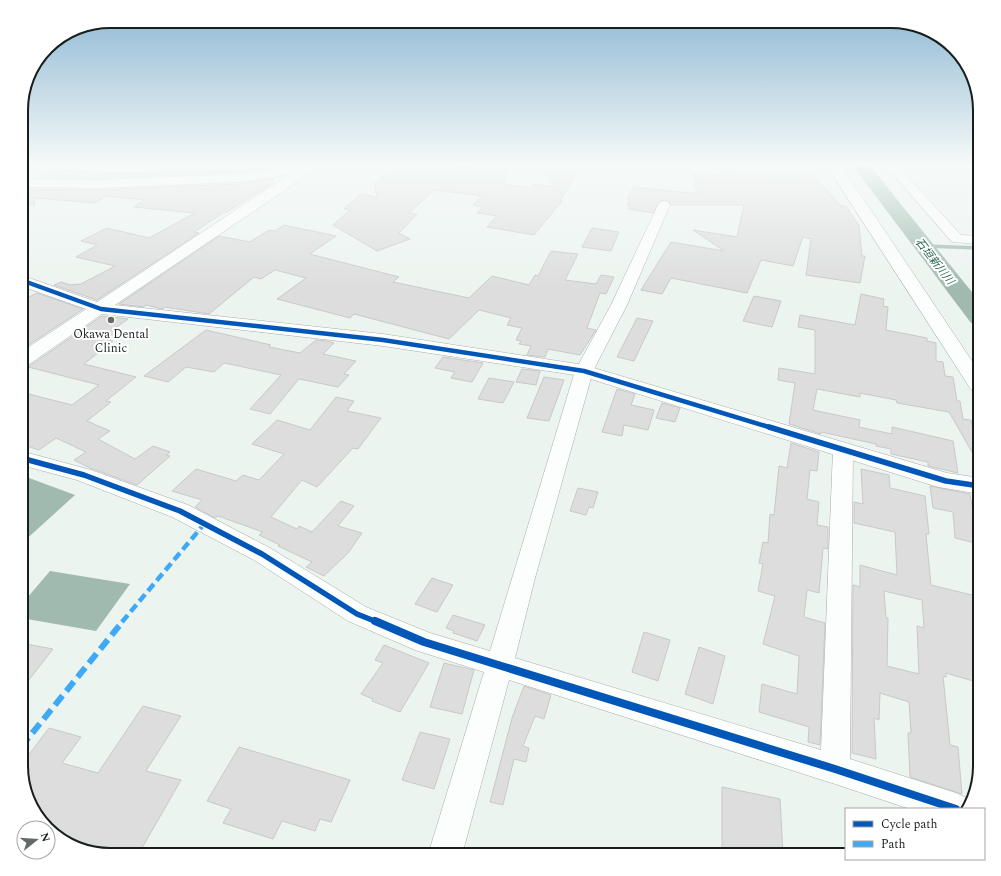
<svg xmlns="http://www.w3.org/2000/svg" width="1001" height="876" font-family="Spectral,'Noto Sans JP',serif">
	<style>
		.water { fill: #a0bab0 }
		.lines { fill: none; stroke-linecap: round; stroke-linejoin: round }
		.stream { stroke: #a0bab0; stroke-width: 3.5 }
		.river { fill: #a0bab0; fill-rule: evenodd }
		.building { fill: #dcdddc; stroke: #c8c9c8; fill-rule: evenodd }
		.street-casing { stroke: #a7adaa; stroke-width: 1 }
		.secondary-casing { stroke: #a7adaa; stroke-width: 1 }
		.street { fill: #fcfdfd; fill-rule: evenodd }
		.secondary { fill: #fcfdfd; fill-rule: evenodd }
		.quiet-far1 { stroke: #3fa9f5; stroke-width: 4.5; stroke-dasharray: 9 4.5; stroke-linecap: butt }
		.quiet { stroke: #3fa9f5; stroke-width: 6; stroke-dasharray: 12 6; stroke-linecap: butt }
		.cycleway-far2-casing { stroke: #fff; stroke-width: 6 }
		.cycleway-far1-casing { stroke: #fff; stroke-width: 8 }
		.cycleway-casing { stroke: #fff; stroke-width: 10 }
		.cycleway-far2 { stroke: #0057b8; stroke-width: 4.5 }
		.cycleway-far1 { stroke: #0057b8; stroke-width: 5.5 }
		.cycleway { stroke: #0057b8; stroke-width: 8 }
		.poi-dot { fill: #626966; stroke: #fff; stroke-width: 1.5 }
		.labels { text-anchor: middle; stroke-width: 4; stroke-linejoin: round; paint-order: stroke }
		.far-water-label { font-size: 11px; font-style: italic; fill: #266551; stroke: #fff }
		.poi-label { font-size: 12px; fill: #181e1c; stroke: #fff }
		.rim { fill: none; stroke: #181e1c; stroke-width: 2 }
	</style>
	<rect width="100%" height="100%" fill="#ecf4f0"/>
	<path class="water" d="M 21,475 L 75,495 L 21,544 Z
		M 50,571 L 130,584 L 96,631 L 21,618 L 21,605 Z"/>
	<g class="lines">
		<path class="stream" d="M 925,246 L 980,248"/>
		<path class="river" d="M 853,166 L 870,166 L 980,302 L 980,325 L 971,323 Z"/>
	</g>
	<path class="building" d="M 240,166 L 273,166 L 273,168 L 239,172 L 101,178 L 40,178 L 53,170 L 126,174 L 166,172 L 172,168 L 187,167 L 187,169 L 198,168 L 197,172 L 238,169 Z
		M 396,166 L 438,166 L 439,168 L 489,166 L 488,168 L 509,169 L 503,184 L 531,188 L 533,184 L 556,187 L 540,166 L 581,166 L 560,201 L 562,201 L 534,235 L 487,227 L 497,216 L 477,213 L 483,207 L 473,205 L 483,196 L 434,190 L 409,213 L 417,214 L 399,233 L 410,239 L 377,251 L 333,225 L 350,210 L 344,209 L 361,194 L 377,197 L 374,184 Z
		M 718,166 L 732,166 L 734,172 L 795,174 L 794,173 L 811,173 L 841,206 L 846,206 L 859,226 L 862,256 L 865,256 L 860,283 L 806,275 L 811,239 L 803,237 L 793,266 L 761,260 L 747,293 L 671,278 L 662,294 L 641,290 L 671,242 L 724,251 L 693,230 L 737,237 L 744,205 L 671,205 L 669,201 L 664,200 L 659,201 L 653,213 L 628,209 L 630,205 L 627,205 L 630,199 L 627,199 L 634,187 L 700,194 L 696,188 L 694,173 L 720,175 Z
		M 273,178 L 273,183 L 227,212 L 224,212 L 194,232 L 199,233 L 97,300 L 54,285 L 61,282 L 70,285 L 81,284 L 115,266 L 76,257 L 97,245 L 81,241 L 107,228 L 149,238 L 195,213 L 134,207 L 144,200 L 106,196 L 95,203 L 35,198 L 34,205 L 21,203 L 22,189 L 101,190 L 239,184 Z
		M 284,225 L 336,236 L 310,254 L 399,277 L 393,282 L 469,298 L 492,276 L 529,285 L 535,275 L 538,276 L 551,251 L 578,254 L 565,280 L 596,284 L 601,275 L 614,277 L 606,294 L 600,293 L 587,328 L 596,330 L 580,355 L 548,349 L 545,357 L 527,355 L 531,346 L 519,344 L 521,341 L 516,340 L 522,328 L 507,325 L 511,318 L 479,310 L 449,339 L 354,314 L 350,318 L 277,299 L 306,278 L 275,270 L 261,279 L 254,277 L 209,314 L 165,307 L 163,309 L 146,305 L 144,307 L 119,304 L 219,236 L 250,242 L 269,230 L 275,231 Z
		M 592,228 L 619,232 L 611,251 L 582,247 Z
		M 37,293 L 83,309 L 21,350 L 21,301 Z
		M 861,294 L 884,299 L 883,306 L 888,307 L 886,330 L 927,338 L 927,341 L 936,343 L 936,361 L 943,362 L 945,376 L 953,377 L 957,401 L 960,401 L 963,419 L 971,420 L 977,458 L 976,459 L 949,412 L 897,403 L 896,400 L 860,393 L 860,397 L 817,389 L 813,410 L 860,420 L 859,427 L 892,434 L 892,427 L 953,441 L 958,473 L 928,466 L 928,462 L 891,454 L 891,449 L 876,446 L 876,444 L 821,432 L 821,434 L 789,424 L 795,383 L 778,380 L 779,368 L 815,374 L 815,330 L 798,327 L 800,315 L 855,325 Z
		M 754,296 L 781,301 L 772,327 L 743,321 Z
		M 102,316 L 128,319 L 114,329 L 123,330 L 109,340 L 113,341 L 84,364 L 136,377 L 106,401 L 111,402 L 87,421 L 110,431 L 98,439 L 135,459 L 153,446 L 170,452 L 166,455 L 170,456 L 137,485 L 90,468 L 74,460 L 86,452 L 56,438 L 39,450 L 21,444 L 21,392 L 72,405 L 99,385 L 28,367 Z
		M 637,318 L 653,321 L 634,361 L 617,357 Z
		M 206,330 L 271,345 L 269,347 L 300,353 L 316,340 L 327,341 L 334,343 L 323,354 L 356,361 L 344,374 L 349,375 L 338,387 L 299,379 L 270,414 L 250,409 L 281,375 L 224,363 L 214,372 L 186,367 L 168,382 L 144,376 Z
		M 443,357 L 483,363 L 472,382 L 451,378 L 455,372 L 435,368 Z
		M 522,369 L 540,371 L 536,385 L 516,382 Z
		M 544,377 L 564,380 L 549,421 L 527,418 Z
		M 489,378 L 514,382 L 503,403 L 478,399 Z
		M 617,389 L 635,394 L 631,405 L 654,410 L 648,430 L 624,425 L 622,436 L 602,432 Z
		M 336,397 L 354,401 L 347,411 L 381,418 L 358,449 L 353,448 L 317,487 L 302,480 L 271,517 L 297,529 L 299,526 L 312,532 L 341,501 L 354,506 L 338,526 L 362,533 L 348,553 L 324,576 L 306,567 L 312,562 L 278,546 L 280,545 L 259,535 L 263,532 L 218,516 L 215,518 L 195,507 L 202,500 L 172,491 L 196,469 L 236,481 L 243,475 L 259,480 L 284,454 L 252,444 L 277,420 L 310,430 Z
		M 662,403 L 680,408 L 675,422 L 656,418 Z
		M 791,443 L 819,452 L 817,471 L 810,470 L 807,499 L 819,502 L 817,525 L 828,527 L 828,549 L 823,548 L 819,593 L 807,590 L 804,617 L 825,623 L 820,745 L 808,742 L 809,727 L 759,712 L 762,684 L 797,694 L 799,656 L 763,644 L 775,596 L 758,591 L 763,564 L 759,563 L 763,542 L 768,543 L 770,514 L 774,515 L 779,466 L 787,468 Z
		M 861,469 L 889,475 L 890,488 L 925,496 L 929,534 L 926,534 L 931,585 L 980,597 L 980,683 L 946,673 L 946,677 L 943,676 L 950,745 L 958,747 L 962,794 L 910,777 L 908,733 L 911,733 L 909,702 L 880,693 L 879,720 L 874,718 L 876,759 L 852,753 L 853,585 L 860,587 L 860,565 L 897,575 L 895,532 L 854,523 L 854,502 L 863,504 ZM 884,591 L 922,600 L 924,628 L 917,626 L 919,674 L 887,666 L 888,618 L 886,618 Z
		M 930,486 L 970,494 L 975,523 L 977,524 L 979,544 L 955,538 L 953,512 L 933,508 Z
		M 578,488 L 598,492 L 593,508 L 589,507 L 586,515 L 570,511 Z
		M 432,578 L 453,585 L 437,612 L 415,604 Z
		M 453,615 L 485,625 L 477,641 L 453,633 L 454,631 L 446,628 Z
		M 644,632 L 670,640 L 658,681 L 632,672 Z
		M 21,643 L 53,649 L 21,690 Z
		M 384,645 L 429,663 L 400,712 L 372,701 L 373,699 L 361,694 L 383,663 L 375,660 Z
		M 699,647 L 725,656 L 713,704 L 685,694 Z
		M 444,663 L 474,670 L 462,714 L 430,707 Z
		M 524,686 L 551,695 L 544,719 L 535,716 L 523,746 L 529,748 L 526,762 L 514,759 L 503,805 L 490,802 L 512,718 Z
		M 143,706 L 181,716 L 146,771 L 181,780 L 138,855 L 110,855 L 76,848 L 48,830 L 30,805 L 21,772 L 21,765 L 49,728 L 81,737 L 62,763 L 98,773 Z
		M 420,732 L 450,739 L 434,789 L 402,780 Z
		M 239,747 L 350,780 L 331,822 L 320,819 L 315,831 L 282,821 L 273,839 L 223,823 L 231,809 L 207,801 Z
		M 722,787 L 780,799 L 783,855 L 722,855 Z"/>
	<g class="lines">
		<defs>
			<path id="street" d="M 298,166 L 346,166 L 341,169 L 305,172 L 239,182 L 101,188 L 21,187 L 21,179 L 101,180 L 239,174 Z
				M 886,166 L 898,166 L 961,235 L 980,236 L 980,244 L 952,242 Z
				M 664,201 L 668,202 L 670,205 L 627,305 L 593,371 L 535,578 L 515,658 L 821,750 L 833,450 L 836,445 L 843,443 L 850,445 L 853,450 L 850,759 L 956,793 L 967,798 L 970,805 L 967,809 L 910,809 L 835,784 L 509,680 L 462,855 L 428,855 L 484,672 L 415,650 L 348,621 L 254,560 L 172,517 L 77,480 L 21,465 L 21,451 L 91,470 L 188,505 L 270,548 L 366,607 L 430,633 L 490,651 L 575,371 L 611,305 L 658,205 L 660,202 Z"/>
			<path id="secondary" d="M 60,166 L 172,166 L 170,169 L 166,170 L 126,173 L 66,170 L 62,169 Z
				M 299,166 L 314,166 L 291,186 L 115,305 L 383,334 L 584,365 L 947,473 L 980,478 L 980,494 L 938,487 L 581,376 L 383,346 L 102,314 L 28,365 L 21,367 L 21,352 L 86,309 L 21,286 L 21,275 L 97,302 L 281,180 Z
				M 827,166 L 840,166 L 852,182 L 980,373 L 980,394 L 973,392 L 970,388 Z"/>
		</defs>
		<use href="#street" class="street-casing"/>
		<use href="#secondary" class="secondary-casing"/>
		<use href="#street" class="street"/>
		<use href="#secondary" class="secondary"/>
		<path class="quiet-far1" d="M 122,622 L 205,523"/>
		<path class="quiet" d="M 21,747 L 123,621"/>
		<defs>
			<path id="cycleway-far2" d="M 21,280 L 101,309 L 383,340 L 584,371 L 772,428"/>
			<path id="cycleway-far1" d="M 769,427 L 946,481 L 980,486
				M 21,458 L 84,475 L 180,511 L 262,554 L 357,614 L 377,622"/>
			<path id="cycleway" d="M 375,621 L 424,642 L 835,769 L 956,809"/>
		</defs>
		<use href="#cycleway-far2" class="cycleway-far2-casing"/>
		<use href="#cycleway-far1" class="cycleway-far1-casing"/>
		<use href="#cycleway" class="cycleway-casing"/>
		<use href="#cycleway-far2" class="cycleway-far2"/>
		<use href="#cycleway-far1" class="cycleway-far1"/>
		<use href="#cycleway" class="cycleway"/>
	</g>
	<linearGradient id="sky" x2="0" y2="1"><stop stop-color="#8bb6d2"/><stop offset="0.57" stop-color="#f6faf8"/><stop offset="1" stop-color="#f6faf8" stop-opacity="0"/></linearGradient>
	<rect width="1001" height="289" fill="url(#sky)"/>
	<circle class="poi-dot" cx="111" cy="320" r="4"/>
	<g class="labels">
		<g class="far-water-label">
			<text transform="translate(935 261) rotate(52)" y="4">石垣新川川</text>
		</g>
		<g class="poi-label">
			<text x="111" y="338">Okawa Dental<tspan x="111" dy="14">Clinic</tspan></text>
		</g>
	</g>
	<path d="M0 0H1001V876H0ZM110 28H891A82 82 0 0 1 973 110V766A82 82 0 0 1 891 848H110A82 82 0 0 1 28 766V110A82 82 0 0 1 110 28Z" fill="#fff" fill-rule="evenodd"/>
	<path class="rim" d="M110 28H891A82 82 0 0 1 973 110V766A82 82 0 0 1 891 848H110A82 82 0 0 1 28 766V110A82 82 0 0 1 110 28Z"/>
	<rect x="845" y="808" width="140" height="52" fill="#ffffff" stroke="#a3a5a4"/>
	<rect x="853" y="821" width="20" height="6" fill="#0057b8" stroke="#a3a5a4"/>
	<text x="881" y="828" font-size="12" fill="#181e1c">Cycle path</text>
	<rect x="853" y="841" width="20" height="6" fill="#3fa9f5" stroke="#a3a5a4"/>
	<text x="881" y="848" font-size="12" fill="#181e1c">Path</text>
	<g transform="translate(36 840) rotate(73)"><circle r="19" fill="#ffffff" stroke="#a3a5a4"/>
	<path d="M0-3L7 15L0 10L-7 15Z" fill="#626966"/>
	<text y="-6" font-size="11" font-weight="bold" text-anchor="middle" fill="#181e1c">N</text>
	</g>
</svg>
